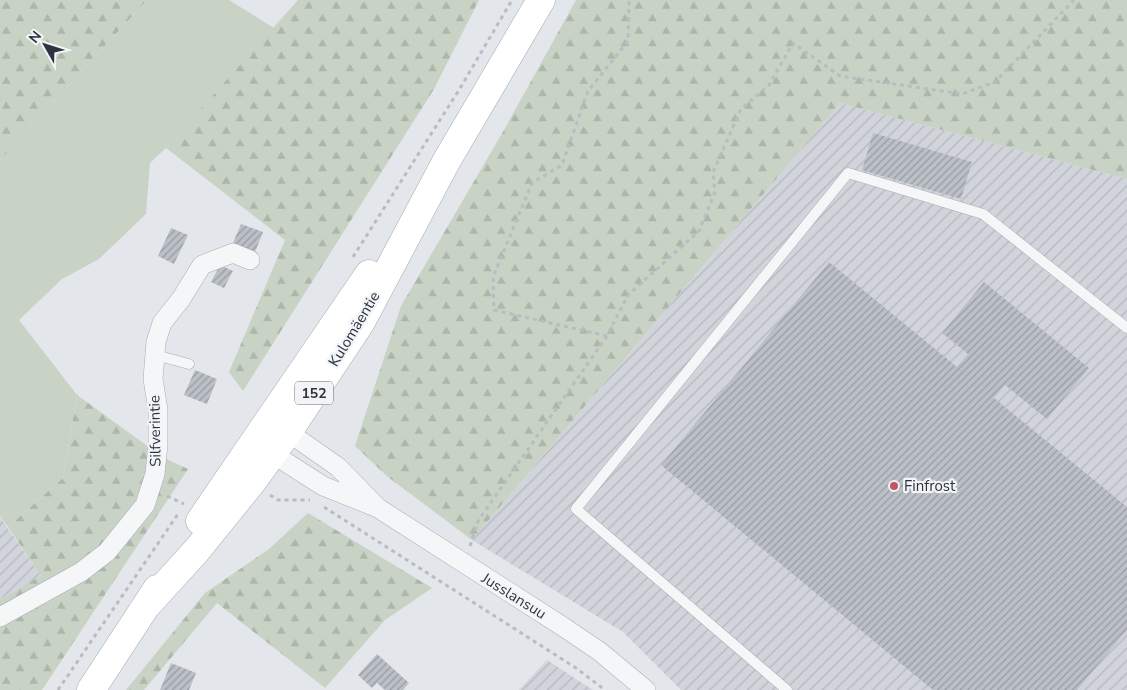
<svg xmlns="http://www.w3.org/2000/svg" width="1127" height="690" font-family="'Nunito Sans',sans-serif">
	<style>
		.industrial { fill: url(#industrial-furrows) }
		.grass { fill: #c8d3c5 }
		.forest { fill: url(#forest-firs) }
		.building { fill: url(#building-hatch) }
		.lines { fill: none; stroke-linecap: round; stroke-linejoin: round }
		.lane-casing { stroke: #a8adb4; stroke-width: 11 }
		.street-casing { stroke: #a8adb4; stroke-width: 20 }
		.primary-casing { stroke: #a3aab4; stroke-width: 29 }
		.path { stroke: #b9bcc1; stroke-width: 3; stroke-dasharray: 4 4; stroke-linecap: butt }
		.lane { stroke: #f5f6f8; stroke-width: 10 }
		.street { stroke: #f5f6f8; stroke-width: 19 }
		.primary { stroke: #fff; stroke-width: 28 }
		.poi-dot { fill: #c15666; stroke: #f2f4f7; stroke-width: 2 }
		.labels { text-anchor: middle; stroke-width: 4.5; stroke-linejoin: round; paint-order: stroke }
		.shield { fill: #f2f4f7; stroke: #676e77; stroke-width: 1 }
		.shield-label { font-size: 14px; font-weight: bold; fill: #2c3440 }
		.street-label { font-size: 15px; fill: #2c3440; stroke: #f2f4f7 }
		.poi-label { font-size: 15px; fill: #2c3440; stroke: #f2f4f7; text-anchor: start }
	</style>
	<defs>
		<pattern id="industrial-furrows" width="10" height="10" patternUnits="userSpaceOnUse" patternTransform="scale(1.25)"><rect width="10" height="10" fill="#d1d5db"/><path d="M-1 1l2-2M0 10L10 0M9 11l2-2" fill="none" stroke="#b4b7bd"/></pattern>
		<pattern id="forest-firs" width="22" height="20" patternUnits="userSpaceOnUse" patternTransform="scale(1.25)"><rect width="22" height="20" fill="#c8d3c5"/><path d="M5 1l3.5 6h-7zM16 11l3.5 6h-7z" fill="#acb6aa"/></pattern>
		<pattern id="building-hatch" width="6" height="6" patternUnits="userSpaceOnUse" patternTransform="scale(1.25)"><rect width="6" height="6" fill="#bbbfc6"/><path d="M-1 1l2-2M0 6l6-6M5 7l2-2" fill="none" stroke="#989ca2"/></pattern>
	</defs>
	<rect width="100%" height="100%" fill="#e3e6ea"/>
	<path class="industrial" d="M 840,103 L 1127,179 L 1127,690 L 681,690 L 623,632 L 472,540 Z
		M 0,517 L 41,576 L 0,599 Z
		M 547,660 L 593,690 L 519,690 Z"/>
	<path class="grass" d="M 147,0 L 229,0 L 274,28 L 166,148 L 150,163 L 146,214 L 99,259 L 62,279 L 19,320 L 77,395 L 63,478 L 8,527 L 0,516 L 0,160 Z"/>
	<path class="forest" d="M 0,0 L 147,0 L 0,160 Z
		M 298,0 L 479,0 L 434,89 L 243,391 L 229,372 L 285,240 L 166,148 Z
		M 576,0 L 1127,0 L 1127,179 L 840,103 L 472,540 L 388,477 L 355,446 L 401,306 L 504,130 Z
		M 77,395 L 164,458 L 188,469 L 42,690 L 0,690 L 0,599 L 41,576 L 8,527 L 63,478 Z
		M 308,513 L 432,588 L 385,620 L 325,688 L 217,603 L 144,690 L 126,690 L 205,593 L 269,549 Z"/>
	<path class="building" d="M 873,133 L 972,162 L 961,199 L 862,170 Z
		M 241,224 L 263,232 L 255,252 L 233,243 Z
		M 171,228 L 188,235 L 174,264 L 158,256 Z
		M 829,262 L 957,367 L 968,354 L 942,333 L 984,282 L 1089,368 L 1047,419 L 1005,385 L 994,398 L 1127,507 L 1127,630 L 1077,690 L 933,690 L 661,465 Z
		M 220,265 L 233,271 L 224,288 L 211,282 Z
		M 195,370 L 217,379 L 207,404 L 184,395 Z
		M 377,654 L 409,683 L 403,690 L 385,690 L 377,683 L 372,688 L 358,675 Z
		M 171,663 L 196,673 L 189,690 L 160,690 Z"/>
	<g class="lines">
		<defs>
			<path id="lane" d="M 155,355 L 189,364
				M 787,690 L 576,509 L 848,173 L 983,214 L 1127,328"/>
			<path id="street" d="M 277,432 L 288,432 L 338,467 L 378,508
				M 268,444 L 273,454 L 323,486 L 378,508 L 562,626 L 599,651 L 646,690
				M 0,617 L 81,572 L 107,552 L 145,505 L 155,474 L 158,445 L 158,410 L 153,379 L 156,342 L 162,323 L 181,299 L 202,265 L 233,253 L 250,260"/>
			<path id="primary" d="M 200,521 L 369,274
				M 148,604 L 197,550 L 252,482 L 288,432 L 361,322 L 447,160 L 541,0
				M 91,690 L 157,589"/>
		</defs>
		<use href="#lane" class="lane-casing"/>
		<use href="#street" class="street-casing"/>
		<use href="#primary" class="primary-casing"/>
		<path class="path" d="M 353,257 L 459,90 L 512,0
			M 607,336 L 494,310 L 493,277 L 532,183 L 562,165 L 588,91 L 628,41 L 629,0
			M 270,495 L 278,500 L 310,500
			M 167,496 L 184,504
			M 324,507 L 576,668 L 605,690
			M 470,546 L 478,521 L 607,336 L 628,295 L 699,231 L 715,192 L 713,172 L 741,109 L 769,85 L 793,43 L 840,76 L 962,94 L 995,82 L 1074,0
			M 58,690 L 178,514"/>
		<use href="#lane" class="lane"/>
		<use href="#street" class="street"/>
		<use href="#primary" class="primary"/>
	</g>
	<circle class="poi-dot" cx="894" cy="486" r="5"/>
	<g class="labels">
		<rect class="shield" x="295" y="381.5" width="38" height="23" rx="4"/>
		<g class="shield-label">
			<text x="314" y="398">152</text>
		</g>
		<g class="street-label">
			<text transform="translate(354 329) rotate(-59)" y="5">Kulomäentie</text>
			<text transform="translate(155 431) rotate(-91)" y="5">Silfverintie</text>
			<text transform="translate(514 596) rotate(32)" y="5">Jusslansuu</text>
		</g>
		<g class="poi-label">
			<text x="904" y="491">Finfrost</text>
		</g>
	</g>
	<g transform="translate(45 45) rotate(309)" stroke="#f2f4f7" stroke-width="4" paint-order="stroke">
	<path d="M0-4L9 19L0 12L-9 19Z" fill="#2c3440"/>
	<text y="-8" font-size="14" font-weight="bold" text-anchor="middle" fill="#2c3440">N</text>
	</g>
</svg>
